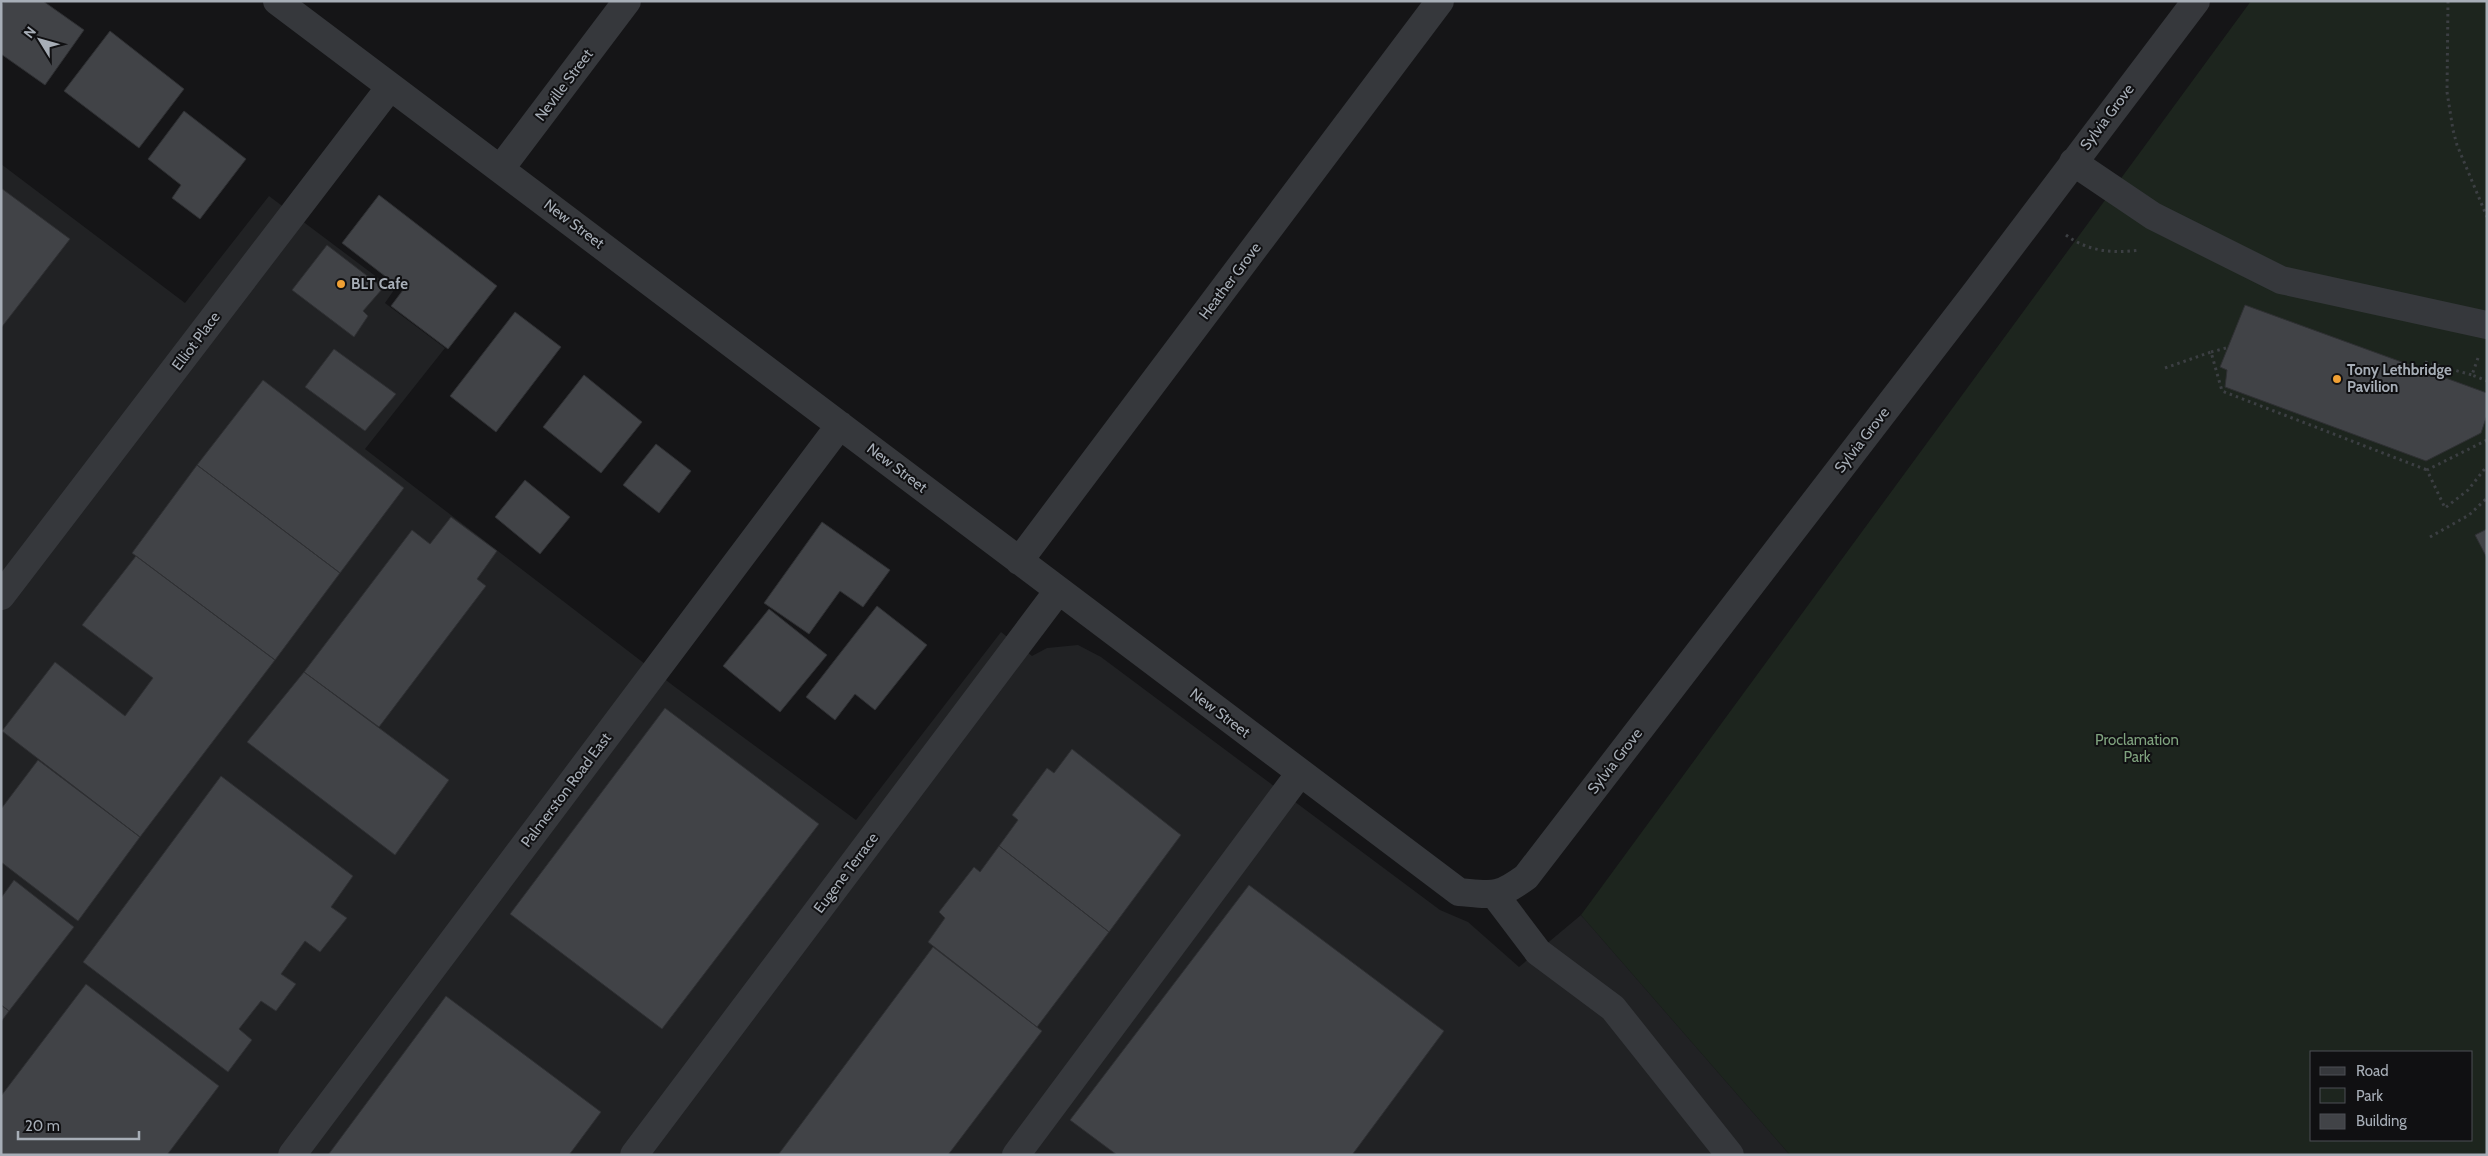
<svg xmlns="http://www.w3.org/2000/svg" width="2488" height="1156" font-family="Cabin,sans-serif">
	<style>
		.built { fill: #212224 }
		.green { fill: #1d251e; fill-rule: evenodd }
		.building { fill: #414347; stroke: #2f3033 }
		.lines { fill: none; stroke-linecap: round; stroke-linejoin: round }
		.path { stroke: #3c3f43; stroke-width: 3; stroke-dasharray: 2.5 4; stroke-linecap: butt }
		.minor { stroke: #36383c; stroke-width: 28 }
		.poi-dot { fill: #f0a034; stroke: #101012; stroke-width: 2 }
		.labels { text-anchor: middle; stroke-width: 4; stroke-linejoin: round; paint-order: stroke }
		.street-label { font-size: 15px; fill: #a7aeb7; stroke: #101012 }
		.poi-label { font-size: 15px; font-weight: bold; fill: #a7aeb7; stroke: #101012; text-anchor: start }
		.park-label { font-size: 15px; fill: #7fa27e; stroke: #101012 }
	</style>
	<rect width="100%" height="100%" fill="#151517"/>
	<path class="built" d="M 1,164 L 185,303 L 269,196 L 394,290 L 385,303 L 445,348 L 365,449 L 675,687 L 856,820 L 1001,632 L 1032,656 L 1047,648 L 1078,645 L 1101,657 L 1440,910 L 1468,922 L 1519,967 L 1581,915 L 1790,1155 L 1,1155 Z"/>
	<path class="green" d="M 2251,1 L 2487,1 L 2487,1155 L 1790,1155 L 1581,915 ZM 2312,1052 L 2472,1052 L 2472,1140 L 2312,1140 Z"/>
	<path class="building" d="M 4,1 L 43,1 L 84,30 L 45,85 L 1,54 L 1,5 Z
		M 110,31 L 184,89 L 139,148 L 64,91 Z
		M 184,111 L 246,159 L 200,219 L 172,198 L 181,185 L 148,159 Z
		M 1,188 L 70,239 L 1,328 Z
		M 379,195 L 497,286 L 448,349 L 391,306 L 403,290 L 342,243 Z
		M 327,245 L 383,288 L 363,311 L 368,316 L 354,337 L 292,290 Z
		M 2245,305 L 2487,393 L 2487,415 L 2481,433 L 2426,461 L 2225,387 L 2227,370 L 2220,367 Z
		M 515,312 L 561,347 L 496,432 L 450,396 Z
		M 334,349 L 396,394 L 365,431 L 305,387 Z
		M 584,375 L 642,422 L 601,473 L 543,427 Z
		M 263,380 L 404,488 L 340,573 L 197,465 Z
		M 656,444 L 691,471 L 659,513 L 623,485 Z
		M 197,465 L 340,573 L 275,660 L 132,553 Z
		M 525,480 L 570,517 L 540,554 L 495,517 Z
		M 451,517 L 497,551 L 477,579 L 486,586 L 379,727 L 304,672 L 412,530 L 430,544 Z
		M 822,522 L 890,570 L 863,607 L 840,591 L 809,634 L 764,603 Z
		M 2487,529 L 2487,558 L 2475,535 Z
		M 136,556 L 275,660 L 140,837 L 2,731 L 55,662 L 125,716 L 153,678 L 82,625 Z
		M 877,606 L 927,645 L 875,710 L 855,694 L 835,720 L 806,697 Z
		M 769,609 L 827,655 L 780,712 L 723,666 Z
		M 304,672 L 449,780 L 395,855 L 247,742 Z
		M 665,708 L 819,824 L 662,1029 L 510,914 Z
		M 1072,749 L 1181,835 L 1109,932 L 999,846 L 1018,820 L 1012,815 L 1047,768 L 1054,773 Z
		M 38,760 L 140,837 L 78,921 L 1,862 L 1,809 Z
		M 221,776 L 353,876 L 331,907 L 347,918 L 320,952 L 305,941 L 281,974 L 296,984 L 276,1011 L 261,1001 L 239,1029 L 252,1040 L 228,1072 L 83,962 Z
		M 999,846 L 1109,932 L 1037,1027 L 928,942 L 945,918 L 939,912 L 974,867 L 980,872 Z
		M 14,880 L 74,927 L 9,1011 L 1,1005 L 1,898 Z
		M 1249,885 L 1444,1031 L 1352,1155 L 1117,1155 L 1070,1120 Z
		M 933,947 L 1042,1031 L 948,1155 L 778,1155 Z
		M 86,984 L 219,1086 L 167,1155 L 1,1155 L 1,1096 Z
		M 446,996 L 601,1112 L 569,1155 L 328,1155 Z
		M 1,1005 L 9,1011 L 1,1022 Z"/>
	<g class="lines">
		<path class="path" d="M 2448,1 L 2447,92 L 2453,130 L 2457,145 L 2487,217
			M 2066,235 C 2087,251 2113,254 2139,250
			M 2211,352 L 2226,348
			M 2478,358 L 2472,375 L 2487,381
			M 2425,362 L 2472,375
			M 2165,368 L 2211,352 L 2222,391 L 2427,470
			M 2487,440 L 2427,470 L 2445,508 L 2468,490 L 2487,466
			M 2430,537 L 2469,515 L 2487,498"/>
		<path class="minor" d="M 277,1 L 1459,892 C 1494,895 1497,898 1526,877 L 1976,292 L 2196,1
			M 2073,162 L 2153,216 L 2281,280 L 2487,325
			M 501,168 L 627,1
			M 1019,561 L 1440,1
			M 1,596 L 390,87
			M 1495,895 L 1538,952 L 1613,1008 L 1730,1155
			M 292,1155 L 840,425
			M 634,1155 L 1058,591
			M 1016,1155 L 1300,773"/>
	</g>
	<g class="poi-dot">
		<circle cx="341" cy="284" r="5"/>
		<circle cx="2337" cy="379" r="5"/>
	</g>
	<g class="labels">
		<g class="street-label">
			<text transform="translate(564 85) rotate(-53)" y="5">Neville Street</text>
			<text transform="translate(2107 117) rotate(-53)" y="5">Sylvia Grove</text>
			<text transform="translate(574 224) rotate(37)" y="5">New Street</text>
			<text transform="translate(1230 281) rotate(-53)" y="5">Heather Grove</text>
			<text transform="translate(196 341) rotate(-53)" y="5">Elliot Place</text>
			<text transform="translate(1862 440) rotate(-52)" y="5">Sylvia Grove</text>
			<text transform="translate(897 468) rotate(37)" y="5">New Street</text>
			<text transform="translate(1220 713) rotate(37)" y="5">New Street</text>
			<text transform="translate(1615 761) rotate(-52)" y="5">Sylvia Grove</text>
			<text transform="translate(566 790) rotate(-53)" y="5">Palmerston Road East</text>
			<text transform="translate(846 873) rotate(-53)" y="5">Eugene Terrace</text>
		</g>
		<g class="poi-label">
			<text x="351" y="289">BLT Cafe</text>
			<text x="2347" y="375">Tony Lethbridge<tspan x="2347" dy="17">Pavilion</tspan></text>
		</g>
		<g class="park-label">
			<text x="2137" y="745">Proclamation<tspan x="2137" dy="17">Park</tspan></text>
		</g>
	</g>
	<rect width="2488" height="1156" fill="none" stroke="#a7aeb7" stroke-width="5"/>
	<rect x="2310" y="1051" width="162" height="90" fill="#101012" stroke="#4c4f54"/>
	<rect x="2320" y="1067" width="25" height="8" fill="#36383c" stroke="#4c4f54"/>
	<text x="2356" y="1076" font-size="15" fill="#a7aeb7">Road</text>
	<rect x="2320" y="1088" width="25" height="15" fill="#1d251e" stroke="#4c4f54"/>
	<text x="2356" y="1101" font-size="15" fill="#a7aeb7">Park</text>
	<rect x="2320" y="1114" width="25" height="15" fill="#414347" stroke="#4c4f54"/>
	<text x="2356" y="1126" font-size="15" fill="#a7aeb7">Building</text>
	<g transform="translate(40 40) rotate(307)" stroke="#101012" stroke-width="4" paint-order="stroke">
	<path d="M0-4L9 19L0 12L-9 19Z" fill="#a7aeb7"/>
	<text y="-8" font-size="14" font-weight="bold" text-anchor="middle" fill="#a7aeb7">N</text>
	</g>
	<path d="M18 1131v8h121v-8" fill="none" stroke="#a7aeb7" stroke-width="2.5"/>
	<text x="25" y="1131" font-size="15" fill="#a7aeb7" stroke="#101012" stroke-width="4" paint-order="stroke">20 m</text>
</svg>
